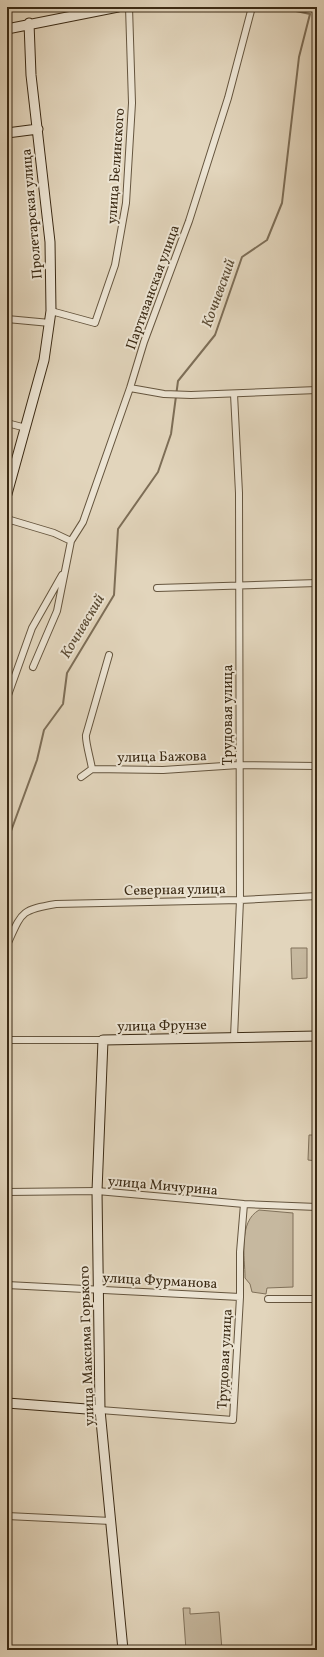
<svg xmlns="http://www.w3.org/2000/svg" width="324" height="1657" font-family="Vollkorn,serif">
	<style>
		.green { fill: #c6b89f; stroke: #80715a }
		.lines { fill: none; stroke-linecap: round; stroke-linejoin: round }
		.stream { stroke: #7d6e57; stroke-width: 2 }
		.street-casing { stroke: #65553e; stroke-width: 8 }
		.secondary-casing { stroke: #3b2a14; stroke-width: 11 }
		.street { stroke: #ece4d3; stroke-width: 6 }
		.secondary { stroke: #ece4d3; stroke-width: 9 }
		.labels { text-anchor: middle; stroke-width: 4; stroke-linejoin: round; paint-order: stroke }
		.street-label { font-size: 14px; fill: #3b2a14; stroke: #ece4d3 }
		.water-label { font-size: 15px; font-style: italic; fill: #5c4c35; stroke: #ece4d3 }
	</style>
	<rect width="100%" height="100%" fill="#e2d5bc"/>
	<filter id="stains"><feTurbulence type="fractalNoise" baseFrequency=".005" numOctaves="4"/><feColorMatrix values="0 0 0 0 .2 0 0 0 0 .09 0 0 0 0 .02 0 0 0 .5 -.17"/></filter>
	<radialGradient id="worn" r=".72"><stop offset=".6" stop-color="#630" stop-opacity="0"/><stop offset="1" stop-color="#630" stop-opacity=".3"/></radialGradient>
	<path class="green" d="M 291,948 L 307,948 L 307,978 L 292,979 Z
		M 309,1135 L 317,1135 L 317,1161 L 308,1160 Z
		M 259,1210 L 293,1213 L 293,1287 L 267,1288 L 266,1294 L 252,1292 L 250,1284 L 245,1278 C 245,1257 238,1222 259,1210 Z
		M 183,1608 L 190,1608 L 190,1614 L 219,1612 L 222,1650 L 186,1650 Z"/>
	<g class="lines">
		<path class="stream" d="M 7,842 L 37,760 L 44,730 L 63,704 L 67,673 L 114,595 L 118,529 L 158,472 L 171,434 L 178,381 L 215,335 L 242,257 L 267,240 L 282,203 L 299,57 L 310,14 L 277,7"/>
		<defs>
			<path id="street" d="M 51,311 L 95,323 L 115,265 L 126,203 L 132,103 L 129,7
				M 7,319 L 50,323
				M 130,388 L 164,394 L 191,395 L 317,390
				M 7,423 L 26,428
				M 7,519 L 54,533 L 71,541
				M 157,588 L 317,583
				M 33,667 L 57,611 L 71,541 L 83,522 L 130,388 L 144,342 L 189,221 L 228,98 L 252,7
				M 7,698 L 32,628 L 62,575
				M 92,769 C 91,761 85,741 86,735 L 109,655
				M 81,777 L 92,769 L 163,770 L 239,765 L 317,766
				M 7,945 C 22,912 20,910 56,904 L 240,900 L 317,896
				M 234,1037 L 240,900 L 239,493 L 234,394
				M 7,1040 L 103,1040
				M 7,1192 L 97,1191 L 244,1204 L 317,1207
				M 7,1285 L 240,1297
				M 268,1299 L 317,1299
				M 100,1410 L 233,1420 L 240,1297 L 240,1252 L 244,1204
				M 7,1516 L 111,1521"/>
			<path id="secondary" d="M 7,29 L 118,7
				M 7,133 L 38,129
				M 7,494 L 44,360 L 51,311 L 50,242 L 31,75 L 29,23
				M 7,1403 L 100,1410
				M 123,1650 L 100,1410 L 97,1191 L 103,1040 L 317,1036"/>
		</defs>
		<use href="#street" class="street-casing"/>
		<use href="#secondary" class="secondary-casing"/>
		<use href="#street" class="street"/>
		<use href="#secondary" class="secondary"/>
	</g>
	<g class="labels">
		<g class="street-label">
			<text transform="translate(115 166) rotate(-86)" y="5">улица Белинского</text>
			<text transform="translate(31 214) rotate(-95)" y="5">Пролетарская улица</text>
			<text transform="translate(152 287) rotate(-70)" y="5">Партизанская улица</text>
			<text transform="translate(227 715) rotate(-90)" y="5">Трудовая улица</text>
			<text transform="translate(162 756) rotate(-1)" y="5">улица Бажова</text>
			<text transform="translate(175 889) rotate(-1)" y="5">Северная улица</text>
			<text transform="translate(162 1025) rotate(-1)" y="5">улица Фрунзе</text>
			<text transform="translate(163 1185) rotate(5)" y="5">улица Мичурина</text>
			<text transform="translate(160 1280) rotate(3)" y="5">улица Фурманова</text>
			<text transform="translate(86 1346) rotate(-92)" y="5">улица Максима Горького</text>
			<text transform="translate(224 1359) rotate(-87)" y="5">Трудовая улица</text>
		</g>
		<g class="water-label">
			<text transform="translate(218 293) rotate(-70)" y="5">Кочневский</text>
			<text transform="translate(82 626) rotate(-59)" y="5">Кочневский</text>
		</g>
	</g>
	<rect width="324" height="1657" fill="none" stroke="#e2d5bc" stroke-width="24"/>
	<rect x="8" y="8" width="308" height="1641" fill="none" stroke="#3b2a14" stroke-width="2"/>
	<rect x="12" y="12" width="300" height="1633" fill="none" stroke="#3b2a14"/>
	<rect width="100%" height="100%" filter="url(#stains)"/>
	<rect width="100%" height="100%" fill="url(#worn)"/>
</svg>
